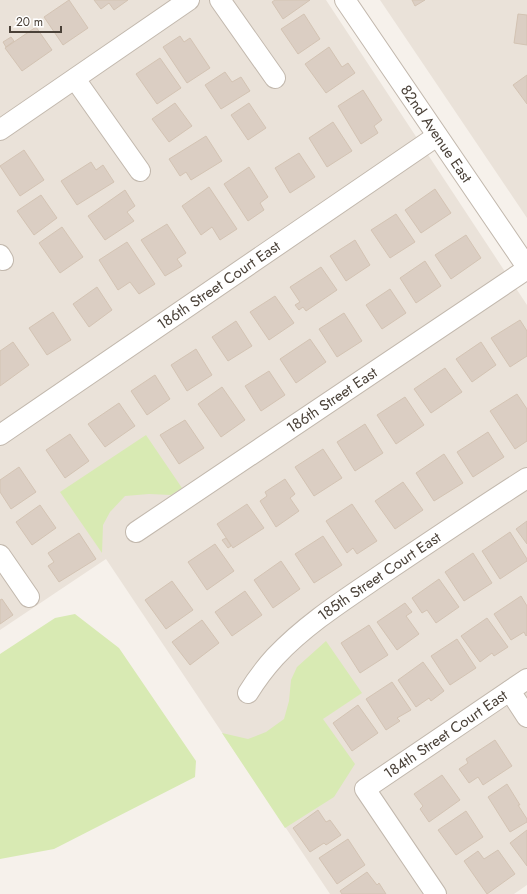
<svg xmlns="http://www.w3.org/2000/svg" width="527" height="894" font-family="Jost,sans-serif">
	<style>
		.residential { fill: #eae2d9 }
		.green { fill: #d8eab3 }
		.building { fill: #dbcec3; stroke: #d3c3b3 }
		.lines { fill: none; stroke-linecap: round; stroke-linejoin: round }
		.minor-casing { stroke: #c2b8ad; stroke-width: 22 }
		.minor { stroke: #fff; stroke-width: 20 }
		.labels { text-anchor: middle; stroke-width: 4; stroke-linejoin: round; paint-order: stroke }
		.street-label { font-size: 15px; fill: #4a4138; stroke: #fff }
	</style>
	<rect width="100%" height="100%" fill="#f6f1eb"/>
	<path class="residential" d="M 0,0 L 326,0 L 527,305 L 527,885 L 514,894 L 330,894 L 106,559 L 0,630 Z
		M 380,0 L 527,0 L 527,218 Z"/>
	<path class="green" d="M 146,435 L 182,488 L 171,495 L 149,494 L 125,496 L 110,512 L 103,525 L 102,553 L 60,492 Z
		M 75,614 L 119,648 L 196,761 L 195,777 L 54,849 L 0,859 L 0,654 L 55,618 Z
		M 326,641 L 362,693 L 323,719 L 355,764 L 334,797 L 285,828 L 222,733 L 248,739 L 266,732 L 284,719 L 289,701 L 291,680 L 297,667 Z"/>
	<path class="building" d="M 69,0 L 88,28 L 63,45 L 44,17 Z
		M 94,0 L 128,0 L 114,10 L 109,3 L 101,9 Z
		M 275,0 L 310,0 L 283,19 L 272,2 Z
		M 412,0 L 425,0 L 415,6 Z
		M 304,14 L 320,39 L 298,54 L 281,29 Z
		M 518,14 L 527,15 L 527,45 L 514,43 Z
		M 36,27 L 52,50 L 22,71 L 5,48 Z
		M 180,36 L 184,42 L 190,38 L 210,68 L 187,83 L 163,47 Z
		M 11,37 L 14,41 L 6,47 L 3,42 Z
		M 329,47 L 342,67 L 348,63 L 355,73 L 326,93 L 305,64 Z
		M 160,58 L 181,88 L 157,104 L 136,74 Z
		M 225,72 L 232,82 L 241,77 L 250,91 L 221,109 L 205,85 Z
		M 527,75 L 527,104 L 513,85 Z
		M 363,90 L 382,120 L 374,126 L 378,133 L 361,144 L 338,106 Z
		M 175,103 L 192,126 L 169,142 L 152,119 Z
		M 249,103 L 266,128 L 248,140 L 231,115 Z
		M 333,122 L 352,151 L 327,167 L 309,138 Z
		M 206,136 L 222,161 L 191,180 L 186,172 L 180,176 L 169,159 Z
		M 24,150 L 44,180 L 20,196 L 0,166 Z
		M 299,153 L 315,177 L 290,193 L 275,168 Z
		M 91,162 L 96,170 L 103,165 L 114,182 L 77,205 L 61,181 Z
		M 249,167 L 268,197 L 260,203 L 264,210 L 248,221 L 224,184 Z
		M 209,187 L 237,229 L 220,240 L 212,227 L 201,235 L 182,206 Z
		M 435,189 L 451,213 L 421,233 L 405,210 Z
		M 125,190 L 135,206 L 127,212 L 134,221 L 105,240 L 88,216 Z
		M 41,195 L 57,218 L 34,235 L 17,211 Z
		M 396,214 L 415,242 L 390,258 L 371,230 Z
		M 167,224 L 186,253 L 177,259 L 182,266 L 165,276 L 141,240 Z
		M 62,227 L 83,257 L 60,273 L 39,243 Z
		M 466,235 L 481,258 L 451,279 L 435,255 Z
		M 355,240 L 370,265 L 346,281 L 330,256 Z
		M 127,242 L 155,284 L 139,294 L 130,282 L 118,290 L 99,260 Z
		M 425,261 L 441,286 L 416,303 L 400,278 Z
		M 321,267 L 337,290 L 306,311 L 303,307 L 299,310 L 295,305 L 300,302 L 290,287 Z
		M 97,287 L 112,310 L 89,327 L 73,304 Z
		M 390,289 L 406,313 L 382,329 L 366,305 Z
		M 275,296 L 294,323 L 269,340 L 250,312 Z
		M 53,312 L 71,340 L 47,355 L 29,328 Z
		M 344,313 L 362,341 L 337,357 L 319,329 Z
		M 520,320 L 527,331 L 527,356 L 510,367 L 491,338 Z
		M 236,321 L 252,346 L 228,361 L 212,337 Z
		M 310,339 L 326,362 L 296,383 L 280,359 Z
		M 13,342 L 29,365 L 0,386 L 0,351 Z
		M 481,342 L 496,365 L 472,382 L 456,359 Z
		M 196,349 L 212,375 L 187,391 L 171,365 Z
		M 445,368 L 462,392 L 431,413 L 414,389 Z
		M 269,371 L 285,395 L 261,411 L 245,386 Z
		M 155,375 L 170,399 L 147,415 L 131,391 Z
		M 222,387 L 245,420 L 221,437 L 198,404 Z
		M 517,394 L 527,409 L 527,441 L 515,449 L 490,411 Z
		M 405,397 L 424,425 L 396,444 L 377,415 Z
		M 119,403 L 135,426 L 105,447 L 88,424 Z
		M 185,420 L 204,448 L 179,464 L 160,435 Z
		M 365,424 L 383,453 L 355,471 L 337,442 Z
		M 488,432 L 504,457 L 473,477 L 457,452 Z
		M 70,434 L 89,461 L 65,478 L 46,450 Z
		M 323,449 L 342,478 L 314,496 L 295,467 Z
		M 444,454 L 463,483 L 434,501 L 416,473 Z
		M 19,467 L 36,492 L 11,509 L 0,492 L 0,480 Z
		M 285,479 L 295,494 L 290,498 L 299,511 L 276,527 L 260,501 L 267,496 L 265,492 Z
		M 403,482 L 423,510 L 395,529 L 375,501 Z
		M 247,504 L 264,528 L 233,548 L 217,524 Z
		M 352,504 L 377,541 L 357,554 L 353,548 L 347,553 L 326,521 Z
		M 40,505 L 56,528 L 32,545 L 16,522 Z
		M 527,521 L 527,544 L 516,529 Z
		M 510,532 L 527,559 L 527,561 L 500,579 L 482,551 Z
		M 79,533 L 96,559 L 59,582 L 48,566 L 54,562 L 48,553 Z
		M 323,536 L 342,565 L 314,583 L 295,554 Z
		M 226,538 L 231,546 L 228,548 L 222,540 Z
		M 215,544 L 234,571 L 207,590 L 188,562 Z
		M 473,553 L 492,583 L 464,601 L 445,572 Z
		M 281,561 L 300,589 L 273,608 L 254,580 Z
		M 439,579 L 459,607 L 436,623 L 427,610 L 422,613 L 412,598 Z
		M 172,581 L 193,610 L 166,629 L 145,600 Z
		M 245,591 L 262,615 L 232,636 L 215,612 Z
		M 521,596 L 527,606 L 527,635 L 526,636 L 524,632 L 511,640 L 494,614 Z
		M 2,599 L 13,615 L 0,624 L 0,600 Z
		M 405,603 L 412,612 L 406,616 L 419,634 L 397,650 L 377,622 Z
		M 487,618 L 508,647 L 494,656 L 492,653 L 480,662 L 461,636 Z
		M 202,620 L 219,643 L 190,665 L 172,642 Z
		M 369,625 L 388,655 L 360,673 L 341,643 Z
		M 457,639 L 476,668 L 450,685 L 431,656 Z
		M 423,662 L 444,691 L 431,701 L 429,698 L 416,707 L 398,680 Z
		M 392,682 L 411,710 L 397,718 L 400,721 L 386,730 L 366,699 Z
		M 358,705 L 378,733 L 352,751 L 333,723 Z
		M 495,740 L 512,766 L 483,785 L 478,777 L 469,783 L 459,769 L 468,763 L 466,759 Z
		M 442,775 L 460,800 L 429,822 L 420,809 L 423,806 L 414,794 Z
		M 507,784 L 520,805 L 518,805 L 527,819 L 527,822 L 510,832 L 488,797 Z
		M 318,810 L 326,822 L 330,820 L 341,835 L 326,845 L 324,843 L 310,852 L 293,828 Z
		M 466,811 L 483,837 L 456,855 L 438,830 Z
		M 527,830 L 527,866 L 510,843 Z
		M 348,839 L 365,865 L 337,884 L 319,858 Z
		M 498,850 L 515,874 L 487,894 L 464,861 L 478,851 L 484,859 Z
		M 367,872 L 377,885 L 379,883 L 386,894 L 342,894 L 340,891 Z"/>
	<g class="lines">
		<defs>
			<g id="minor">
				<path d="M 220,0 L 275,78"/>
				<path id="s1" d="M 345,0 L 527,267"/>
				<path d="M 75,79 L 140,171"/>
				<path d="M 0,130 L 189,0"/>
				<path d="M 0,255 L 3,260"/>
				<path id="s2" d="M 0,435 L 437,136"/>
				<path id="s3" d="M 136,532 L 527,269"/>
				<path d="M 0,555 L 29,597"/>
				<path d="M 510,691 L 527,717"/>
				<path id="s4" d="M 248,693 C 256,680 265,668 275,657 C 308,622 349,597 388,570 C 434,539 480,508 527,478"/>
				<path id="s5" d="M 436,894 L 365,789 L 527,679"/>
			</g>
		</defs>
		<use href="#minor" class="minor-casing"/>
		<use href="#minor" class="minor"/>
	</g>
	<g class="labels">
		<g class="street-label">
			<text dy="5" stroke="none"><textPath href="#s1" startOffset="162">82nd Avenue East</textPath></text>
			<text dy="5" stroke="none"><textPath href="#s2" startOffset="265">186th Street Court East</textPath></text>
			<text dy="5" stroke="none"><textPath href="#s3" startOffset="236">186th Street East</textPath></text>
			<text dy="5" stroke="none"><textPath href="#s4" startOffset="177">185th Street Court East</textPath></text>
			<text dy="5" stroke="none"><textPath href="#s5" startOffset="224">184th Street Court East</textPath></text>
		</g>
	</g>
	<path d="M10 26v6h51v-6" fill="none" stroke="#4a4138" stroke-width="2"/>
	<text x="16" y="26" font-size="12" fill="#4a4138" stroke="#ffffff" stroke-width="3" paint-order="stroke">20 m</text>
</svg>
